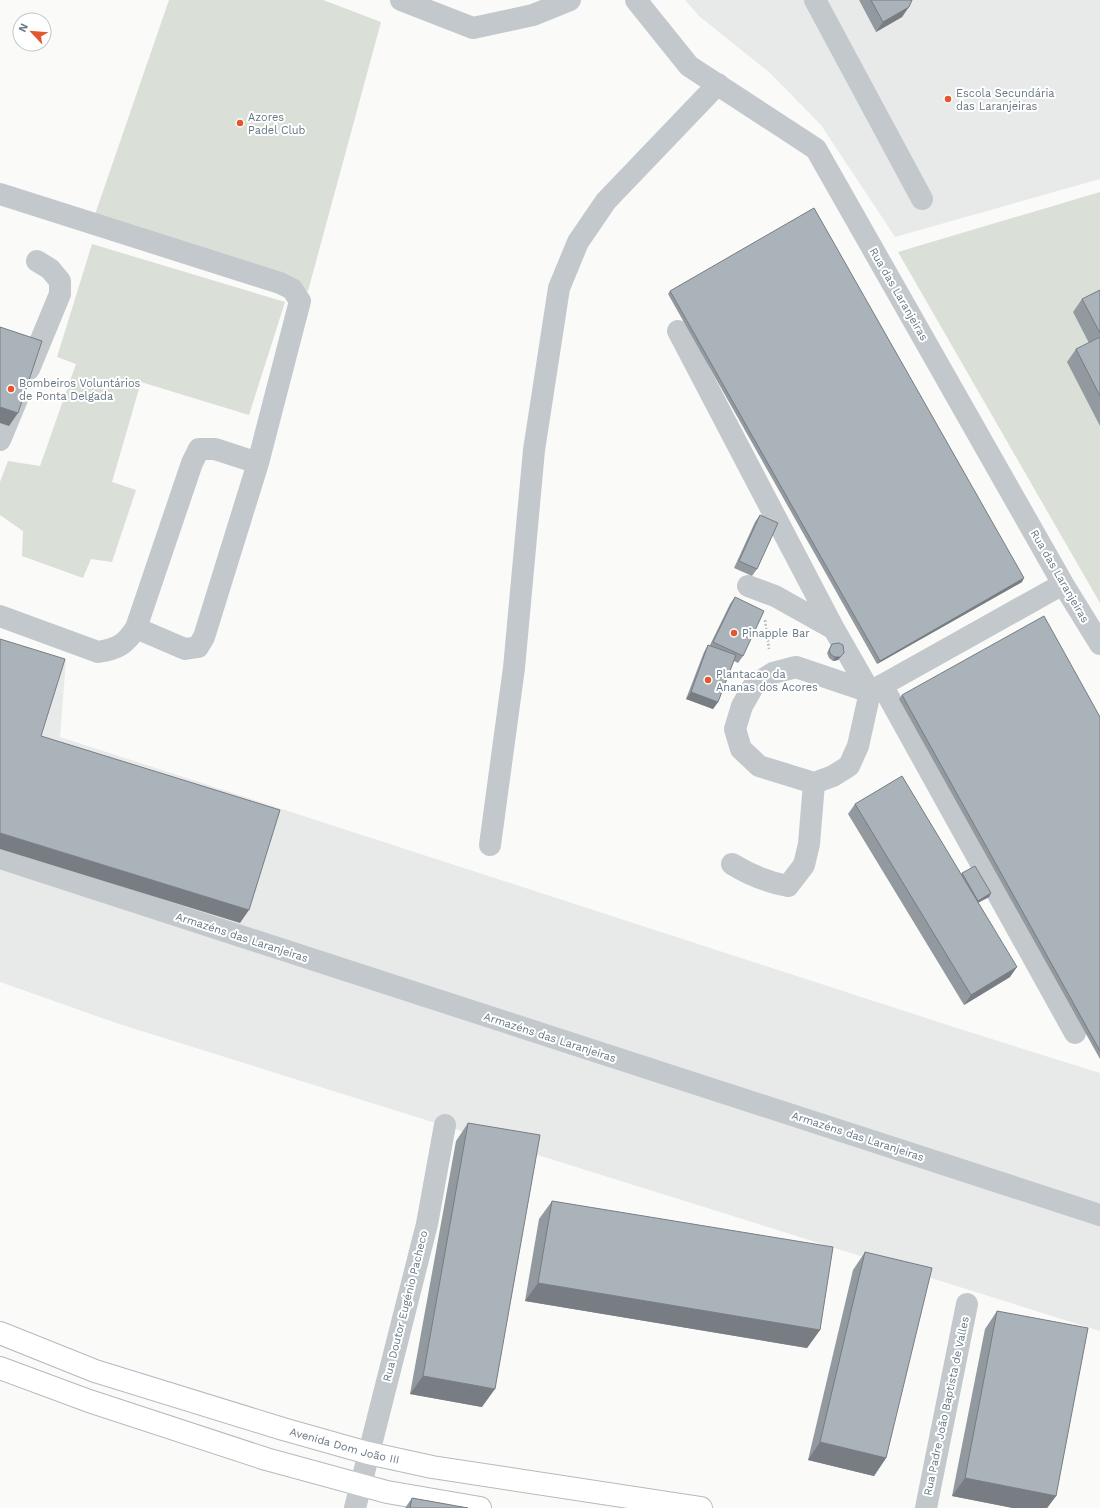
<svg xmlns="http://www.w3.org/2000/svg" width="1100" height="1508" font-family="'Work Sans',sans-serif">
	<style>
		.built { fill: #e8e9e9 }
		.green { fill: #dadfd7 }
		.lines { fill: none; stroke-linecap: round; stroke-linejoin: round }
		.major-casing { stroke: #b5babe; stroke-width: 24 }
		.path { stroke: #bbbfc2; stroke-width: 2.5; stroke-dasharray: 2 2; stroke-linecap: butt }
		.minor { stroke: #c3c8cc; stroke-width: 22 }
		.major { stroke: #fff; stroke-width: 22 }
		.wall { fill: #929a9f }
		.shaded-wall { fill: #777d82 }
		.building { fill: #aab3b9; stroke: #777d82 }
		.poi-dot { fill: #e4572e; stroke: #fff; stroke-width: 1.5 }
		.labels { text-anchor: middle; stroke-width: 4; stroke-linejoin: round; paint-order: stroke }
		.poi-label { font-size: 11px; fill: #657683; stroke: #fff; text-anchor: start }
		.street-label { font-size: 11px; fill: #657683; stroke: #fff }
	</style>
	<rect width="100%" height="100%" fill="#fafaf8"/>
	<path class="built" d="M 685,0 L 1100,0 L 1100,179 L 895,237 L 821,125 L 770,73 L 699,16 Z
		M 0,640 L 66,660 L 60,737 L 963,1030 L 1100,1073 L 1100,1331 L 116,1023 L 0,982 Z"/>
	<path class="green" d="M 169,0 L 323,0 L 381,22 L 308,291 L 92,223 Z
		M 1100,192 L 1100,603 L 898,252 Z
		M 92,244 L 285,302 L 249,415 L 141,382 L 112,482 L 136,490 L 112,562 L 91,559 L 83,578 L 22,556 L 23,531 L 0,515 L 0,482 L 8,461 L 40,466 L 76,364 L 57,357 Z"/>
	<g class="lines">
		<defs>
			<g id="major">
				<path id="s1" d="M 0,1333 L 95,1371 L 283,1429 L 368,1453 L 432,1467 L 701,1508"/>
				<path d="M 0,1368 L 89,1401 L 266,1459 L 387,1492 L 480,1508"/>
			</g>
		</defs>
		<use href="#major" class="major-casing"/>
		<path class="path" d="M 765,620 L 769,649"/>
		<path class="minor" d="M 401,0 L 473,28 L 533,15 L 570,0
			M 636,0 L 689,66 L 816,149 L 1063,584 L 1100,644
			M 815,0 L 922,199
			M 0,194 L 280,283 L 292,289 L 300,301 L 258,463 L 215,449 L 199,449 L 192,463 L 136,628 C 125,645 117,649 98,652 L 0,616
			M 678,331 L 834,629
			M 29,369 L 60,294 L 60,281 L 50,269 L 37,261
			M 0,440 L 17,399
			M 748,586 L 775,596 L 834,629 L 870,692 L 858,746 L 849,766 L 833,776 L 814,783 L 759,766 L 741,749 L 735,729 L 742,706 L 754,685 L 773,673 L 796,667 L 870,692 L 1063,584
			M 136,628 L 185,649 L 198,647 L 204,637 L 258,463
			M 882,685 L 1075,1033
			M 490,845 L 514,668 L 534,450 L 559,288 L 578,242 L 606,201 L 718,84
			M 0,858 L 1100,1215
			M 732,864 C 750,875 767,882 788,886 L 804,865 L 809,844 L 814,783
			M 355,1508 L 427,1224 L 445,1125
			M 926,1508 L 967,1304"/>
		<use href="#major" class="major"/>
	</g>
	<path class="wall" d="M 859,0 L 912,0 L 902,17 L 876,32 Z
		M 1100,290 L 1100,426 L 1067,362 L 1076,349 L 1089,343 L 1073,312 L 1082,299 Z
		M 670,291 L 1022,582 L 877,664 L 668,294 Z
		M 760,515 L 757,569 L 752,576 L 734,568 L 755,522 Z
		M 735,597 L 743,656 L 738,663 L 734,661 L 718,702 L 713,709 L 686,699 L 704,652 L 708,645 L 710,645 L 730,604 Z
		M 832,644 L 841,656 L 838,660 L 833,661 L 829,658 L 827,653 Z
		M 902,695 L 1100,717 L 1100,1059 L 899,699 Z
		M 855,804 L 961,874 L 962,873 L 991,893 L 989,897 L 978,903 L 1010,977 L 964,1005 L 848,814 Z
		M 468,1123 L 482,1407 L 410,1394 L 456,1141 Z
		M 552,1201 L 820,1330 L 807,1348 L 525,1301 L 539,1219 Z
		M 865,1252 L 886,1458 L 874,1476 L 808,1460 L 853,1270 Z
		M 997,1311 L 1056,1496 L 1047,1508 L 1013,1508 L 952,1496 L 985,1329 Z
		M 412,1498 L 468,1508 L 405,1508 Z"/>
	<path class="shaded-wall" d="M 909,7 L 902,17 L 876,32 L 883,22 Z
		M 0,407 L 18,413 L 9,426 L 0,423 Z
		M 1024,578 L 1022,582 L 877,664 L 880,661 Z
		M 844,653 L 838,660 L 833,661 L 835,657 Z
		M 691,692 L 718,702 L 713,709 L 686,699 Z
		M 0,833 L 249,910 L 240,923 L 0,849 Z
		M 991,893 L 989,897 L 975,904 L 978,901 Z
		M 1017,967 L 1010,977 L 964,1005 L 971,995 Z
		M 538,1283 L 820,1330 L 807,1348 L 525,1301 Z
		M 423,1376 L 495,1389 L 482,1407 L 410,1394 Z
		M 820,1442 L 886,1458 L 874,1476 L 808,1460 Z
		M 965,1478 L 1056,1496 L 1047,1508 L 1013,1508 L 952,1496 Z"/>
	<path class="building" d="M 871,0 L 912,0 L 909,7 L 883,22 Z
		M 814,208 L 1024,578 L 880,661 L 670,291 Z
		M 1100,290 L 1100,333 L 1082,299 Z
		M 0,327 L 42,341 L 18,413 L 0,407 Z
		M 1100,337 L 1100,396 L 1076,349 Z
		M 760,515 L 778,523 L 757,569 L 739,561 Z
		M 735,597 L 764,611 L 743,656 L 713,642 Z
		M 1044,616 L 1100,717 L 1100,1051 L 902,695 Z
		M 0,639 L 65,659 L 41,736 L 280,810 L 249,910 L 0,833 Z
		M 839,643 L 843,645 L 844,653 L 840,657 L 835,657 L 831,655 L 829,650 L 832,644 Z
		M 708,645 L 736,655 L 718,702 L 691,692 Z
		M 902,776 L 1017,967 L 971,995 L 855,804 Z
		M 975,866 L 991,893 L 978,901 L 962,873 Z
		M 468,1123 L 540,1135 L 495,1389 L 423,1376 Z
		M 552,1201 L 833,1247 L 820,1330 L 538,1283 Z
		M 865,1252 L 932,1268 L 886,1458 L 820,1442 Z
		M 997,1311 L 1088,1328 L 1056,1496 L 965,1478 Z
		M 412,1498 L 468,1508 L 410,1508 Z"/>
	<g class="poi-dot">
		<circle cx="948" cy="99" r="4"/>
		<circle cx="240" cy="123" r="4"/>
		<circle cx="11" cy="389" r="4"/>
		<circle cx="734" cy="633" r="4"/>
		<circle cx="708" cy="680" r="4"/>
	</g>
	<g class="labels">
		<g class="poi-label">
			<text x="956" y="97">Escola Secundária<tspan x="956" dy="13">das Laranjeiras</tspan></text>
			<text x="248" y="121">Azores<tspan x="248" dy="13">Padel Club</tspan></text>
			<text x="19" y="387">Bombeiros Voluntários<tspan x="19" dy="13">de Ponta Delgada</tspan></text>
			<text x="742" y="637">Pinapple Bar</text>
			<text x="716" y="678">Plantacao da<tspan x="716" dy="13">Ananas dos Acores</tspan></text>
		</g>
		<g class="street-label">
			<text transform="translate(899 294) rotate(60)" y="4">Rua das Laranjeiras</text>
			<text transform="translate(1060 576) rotate(60)" y="4">Rua das Laranjeiras</text>
			<text transform="translate(242 937) rotate(18)" y="4">Armazéns das Laranjeiras</text>
			<text transform="translate(550 1037) rotate(18)" y="4">Armazéns das Laranjeiras</text>
			<text transform="translate(858 1136) rotate(18)" y="4">Armazéns das Laranjeiras</text>
			<text transform="translate(405 1306) rotate(-76)" y="4">Rua Doutor Eugénio Pacheco</text>
			<text transform="translate(946 1406) rotate(-78)" y="4">Rua Padre João Baptista de Valles</text>
			<text dy="4" stroke="none"><textPath href="#s1" startOffset="363">Avenida Dom João III</textPath></text>
		</g>
	</g>
	<g transform="translate(32 32) rotate(296)"><circle r="19" fill="#ffffff" stroke="#c1c8cd"/>
	<path d="M0-3L7 15L0 10L-7 15Z" fill="#e4572e"/>
	<text y="-6" font-size="11" font-weight="bold" text-anchor="middle" fill="#657683">N</text>
	</g>
</svg>
